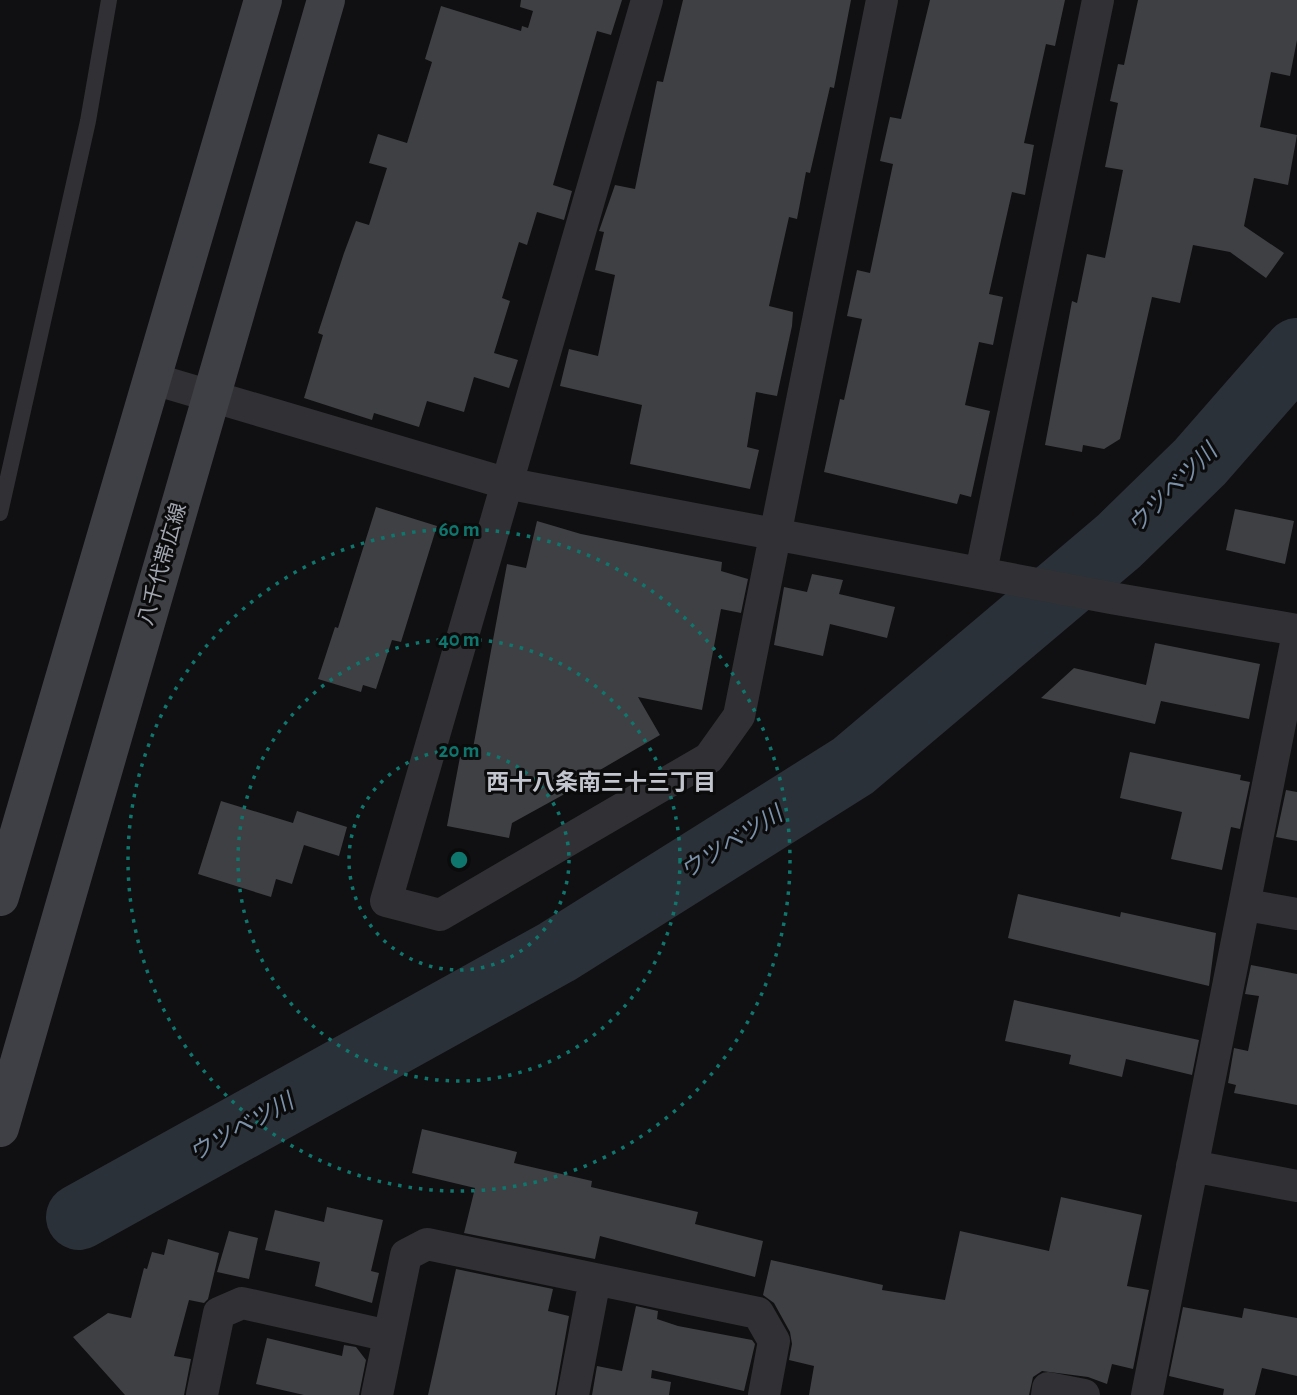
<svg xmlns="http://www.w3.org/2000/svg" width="1297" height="1395" font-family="'Alegreya Sans','Noto Sans JP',sans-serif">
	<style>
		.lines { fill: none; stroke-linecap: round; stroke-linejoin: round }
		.river { stroke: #2a3138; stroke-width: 66 }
		.building { fill: #3f4044 }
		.service { stroke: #313135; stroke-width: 16 }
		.minor { stroke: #313135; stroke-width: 32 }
		.secondary { stroke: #3f4045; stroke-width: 38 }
		.ring { fill: none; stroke: #0f766e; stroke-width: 3.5; stroke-dasharray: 3.5 7 }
		.labels { text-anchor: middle; stroke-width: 6; stroke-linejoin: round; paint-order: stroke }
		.street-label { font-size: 21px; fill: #a2a6b0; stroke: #0b0b0c }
		.water-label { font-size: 23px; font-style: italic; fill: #7b91aa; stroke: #0b0b0c }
		.neighbourhood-label { font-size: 23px; font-weight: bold; fill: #c2c5cd; stroke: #0b0b0c }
		.centre { fill: #0f766e; stroke: #0b0b0c; stroke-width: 3.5 }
		.ring-label { font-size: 21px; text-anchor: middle; font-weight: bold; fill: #0f766e; stroke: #0b0b0c; stroke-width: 6; stroke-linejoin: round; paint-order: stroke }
	</style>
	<rect width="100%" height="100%" fill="#100f11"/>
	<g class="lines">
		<path class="river" d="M 79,1217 L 557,952 L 853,766 L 1119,541 L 1200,462 L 1297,351"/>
	</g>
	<path class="building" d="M 521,0 L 622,0 L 611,35 L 597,31 L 553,185 L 572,191 L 564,220 L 537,212 L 527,245 L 519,242 L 502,298 L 510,301 L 494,353 L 518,360 L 509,388 L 474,377 L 464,412 L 427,401 L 419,427 L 374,413 L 372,420 L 304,398 L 323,335 L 318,333 L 344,253 L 356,221 L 369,225 L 387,168 L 369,163 L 378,134 L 407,143 L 432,62 L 425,59 L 441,6 L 521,31 L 522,26 L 528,28 L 533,11 L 520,7 Z
		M 683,0 L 851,0 L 834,88 L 830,87 L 810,173 L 806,172 L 797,219 L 789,217 L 769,306 L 793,312 L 792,326 L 777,396 L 756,392 L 747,447 L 759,450 L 750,489 L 630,464 L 642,405 L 560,386 L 569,349 L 598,356 L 615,275 L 595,270 L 604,232 L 599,231 L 615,185 L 635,189 L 657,81 L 663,82 Z
		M 930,0 L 1065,0 L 1055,46 L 1046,44 L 1024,143 L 1034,145 L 1025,195 L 1012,192 L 989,294 L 1003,297 L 993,345 L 979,342 L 965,405 L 990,411 L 971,497 L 960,494 L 957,504 L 824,472 L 840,399 L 844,400 L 862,319 L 847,316 L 857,270 L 870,273 L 893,164 L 880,161 L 890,117 L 901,119 Z
		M 1138,0 L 1297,0 L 1297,40 L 1290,76 L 1271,72 L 1260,127 L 1297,135 L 1288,185 L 1254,178 L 1244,226 L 1284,253 L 1266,278 L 1230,252 L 1193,245 L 1180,303 L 1152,297 L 1120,439 L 1104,449 L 1083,445 L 1082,452 L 1045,445 L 1072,301 L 1077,303 L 1087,254 L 1105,258 L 1123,170 L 1105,167 L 1118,103 L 1110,101 L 1118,64 L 1124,65 Z
		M 376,507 L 437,526 L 401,642 L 392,640 L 376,689 L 363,685 L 361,692 L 318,679 L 335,627 L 338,628 Z
		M 1235,509 L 1294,521 L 1285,564 L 1226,550 Z
		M 537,521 L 581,534 L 722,562 L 721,571 L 748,579 L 741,613 L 721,609 L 702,710 L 638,697 L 660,735 L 588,777 L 590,780 L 512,823 L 509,838 L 447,826 L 460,757 L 471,759 L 507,564 L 526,568 Z
		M 812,574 L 843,580 L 839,594 L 895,607 L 887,638 L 830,624 L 823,656 L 774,645 L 784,587 L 807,592 Z
		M 1155,643 L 1260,664 L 1249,719 L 1161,701 L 1155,724 L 1041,698 L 1074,668 L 1146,685 Z
		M 1130,752 L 1241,775 L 1240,780 L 1250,782 L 1240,829 L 1231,827 L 1222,870 L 1171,859 L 1182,812 L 1120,798 Z
		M 1286,790 L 1297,792 L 1297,841 L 1276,837 Z
		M 221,801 L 293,823 L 297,811 L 347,827 L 339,856 L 304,845 L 292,884 L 276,879 L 271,897 L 198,874 Z
		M 1018,894 L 1120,917 L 1121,912 L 1216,933 L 1209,986 L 1008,938 Z
		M 1251,965 L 1297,974 L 1297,1105 L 1234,1093 L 1236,1085 L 1228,1083 L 1234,1048 L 1248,1051 L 1259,996 L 1245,994 Z
		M 1014,1000 L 1199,1040 L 1192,1075 L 1126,1059 L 1122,1077 L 1069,1064 L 1071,1055 L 1005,1041 Z
		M 422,1129 L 517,1152 L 514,1163 L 592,1181 L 591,1187 L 698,1212 L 695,1224 L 763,1241 L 755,1277 L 600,1236 L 595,1259 L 464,1233 L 475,1188 L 412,1173 Z
		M 1061,1197 L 1142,1215 L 1127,1286 L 1149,1290 L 1133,1369 L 1112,1364 L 1107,1384 L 1088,1377 L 1042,1371 L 1033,1377 L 1029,1395 L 809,1395 L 814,1366 L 789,1360 L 792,1344 L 790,1332 L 774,1303 L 763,1295 L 771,1260 L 883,1285 L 882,1290 L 945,1300 L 960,1231 L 1049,1251 Z
		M 327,1207 L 383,1220 L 371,1271 L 379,1273 L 372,1303 L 315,1286 L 320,1262 L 265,1250 L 275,1210 L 324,1222 Z
		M 229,1231 L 258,1238 L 249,1279 L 217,1272 Z
		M 168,1239 L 219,1253 L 208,1299 L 204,1303 L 189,1300 L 174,1356 L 191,1359 L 184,1395 L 125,1395 L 73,1337 L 108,1313 L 131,1318 L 144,1268 L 147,1269 L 152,1252 L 164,1255 Z
		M 456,1269 L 553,1289 L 548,1311 L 569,1316 L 555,1395 L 428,1395 Z
		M 636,1306 L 658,1311 L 657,1319 L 678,1326 L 752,1340 L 755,1344 L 744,1391 L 652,1370 L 651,1378 L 671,1382 L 669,1395 L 592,1395 L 597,1366 L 622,1371 Z
		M 1183,1307 L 1242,1318 L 1244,1308 L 1297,1318 L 1297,1376 L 1262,1368 L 1255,1395 L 1223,1395 L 1224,1389 L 1169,1376 Z
		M 267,1338 L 342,1356 L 344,1345 L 356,1347 L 366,1360 L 359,1395 L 304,1395 L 256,1384 Z"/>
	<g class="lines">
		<path class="service" d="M 0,513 L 88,121 L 109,0"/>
		<path class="minor" d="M 647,0 L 386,901 L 440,915 L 709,758 L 739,716 L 882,0
			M 150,378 L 505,483 L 1111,598 L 1297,630
			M 981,572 L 1098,0
			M 1246,905 L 1297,914
			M 1192,1166 L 1297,1186
			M 202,1395 L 219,1313 L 242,1303 L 389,1336
			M 377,1395 L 406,1255 L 427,1244 L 758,1313 L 774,1341 L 764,1395
			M 573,1395 L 595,1279
			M 1047,1395 L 1048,1388 L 1084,1395
			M 1147,1395 L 1297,638"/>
		<path class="secondary" d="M 0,897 L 263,0
			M 0,1128 L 326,0"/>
	</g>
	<g class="ring">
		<circle cx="459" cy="860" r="110"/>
		<circle cx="459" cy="860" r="221"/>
		<circle cx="459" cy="860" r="331"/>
	</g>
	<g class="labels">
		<g class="street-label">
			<text transform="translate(162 564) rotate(-74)" y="7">八千代帯広線</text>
		</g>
		<g class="water-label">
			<text transform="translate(1172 488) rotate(-45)" y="8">ウツベツ川</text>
			<text transform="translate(731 842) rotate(-32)" y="8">ウツベツ川</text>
			<text transform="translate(241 1127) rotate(-29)" y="8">ウツベツ川</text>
		</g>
		<g class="neighbourhood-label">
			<text x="601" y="790">西十八条南三十三丁目</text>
		</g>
	</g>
	<circle cx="459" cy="860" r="10" class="centre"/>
	<g class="ring-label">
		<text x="459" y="536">60 m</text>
		<text x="459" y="646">40 m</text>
		<text x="459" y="757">20 m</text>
	</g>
</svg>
